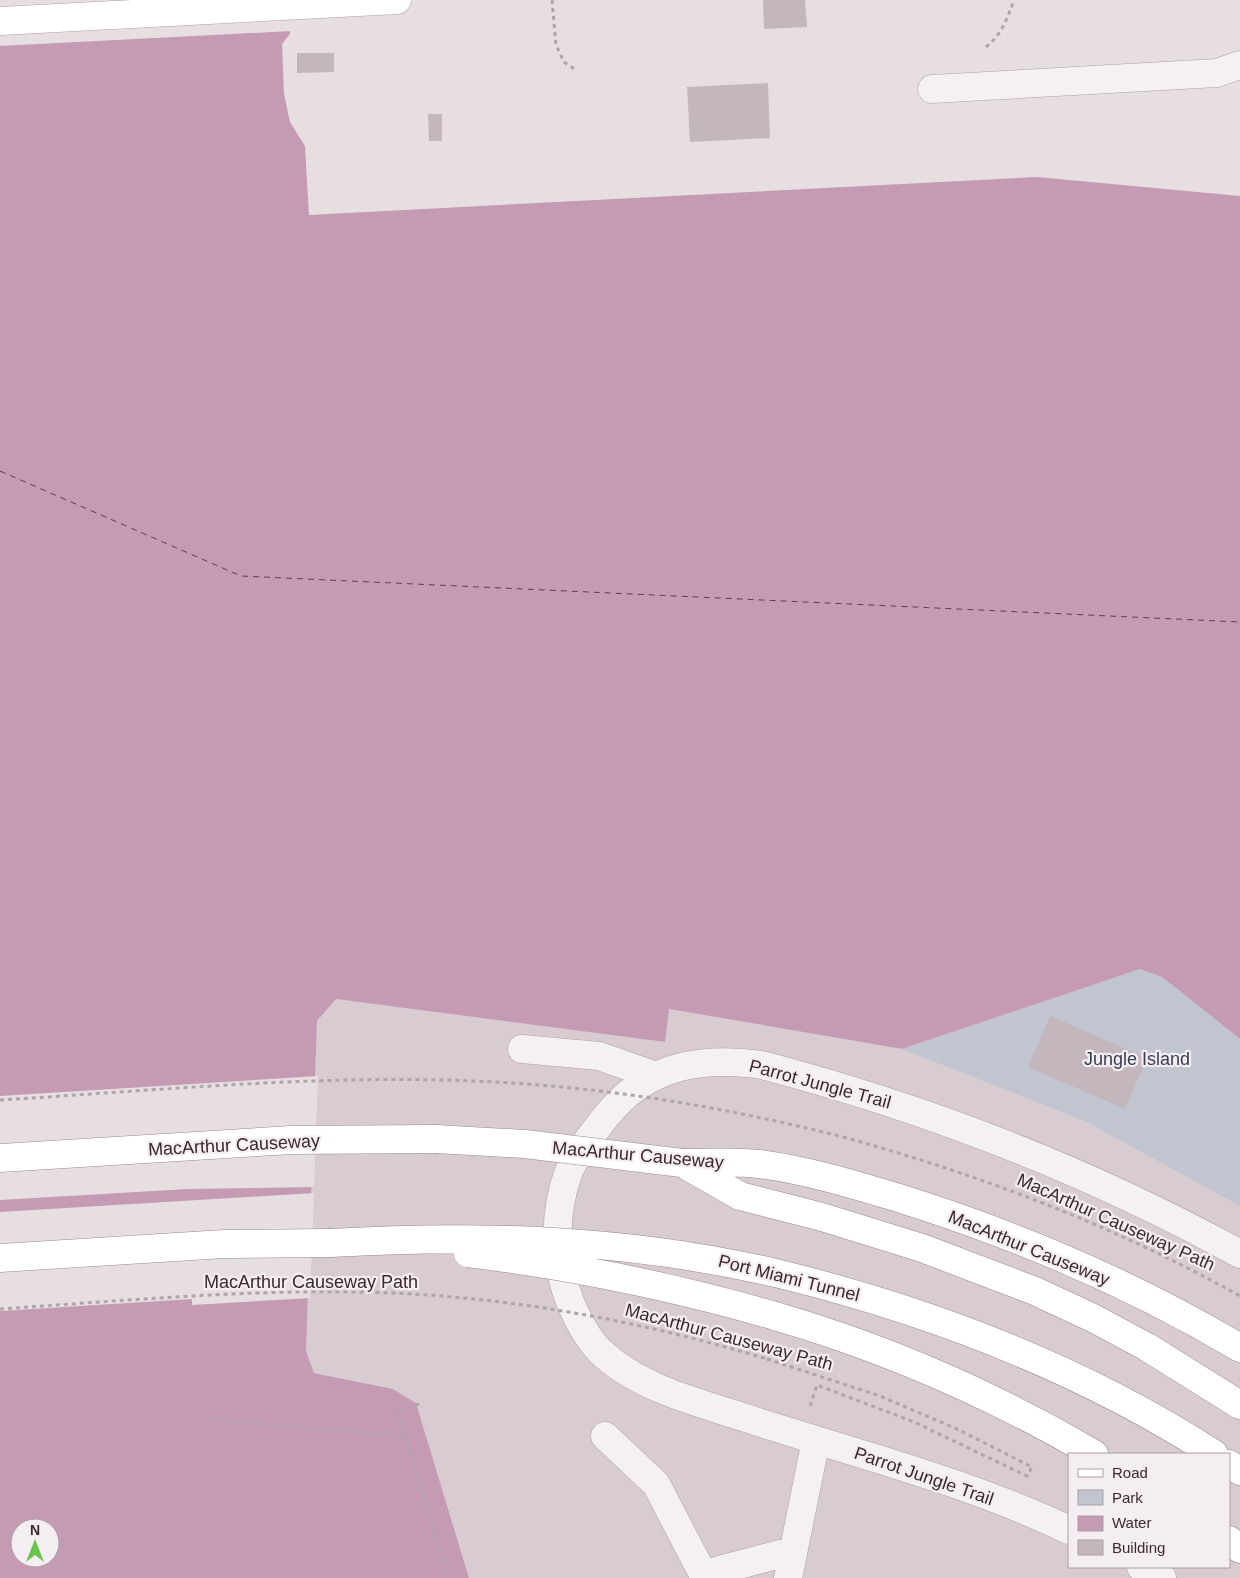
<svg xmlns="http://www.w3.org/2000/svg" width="1240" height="1578" font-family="Helvetica,sans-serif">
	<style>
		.built { fill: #d8ccd2; fill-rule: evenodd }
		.green { fill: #c0c5d0 }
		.water { fill: #c59bb3; fill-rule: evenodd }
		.pier { fill: #e7dee2 }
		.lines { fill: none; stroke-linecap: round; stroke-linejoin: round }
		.ferry { stroke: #6e3554; stroke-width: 1; stroke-dasharray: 6 5; stroke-linecap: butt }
		.building { fill: #c3b6bc }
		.minor-casing { stroke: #ada0a6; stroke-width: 29 }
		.major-casing { stroke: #b29ea8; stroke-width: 29 }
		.highway-casing { stroke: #9c8691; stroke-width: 29 }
		.path { stroke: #afa4aa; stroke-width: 3; stroke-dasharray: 4 4; stroke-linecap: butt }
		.minor { stroke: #f5f0f3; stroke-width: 28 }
		.major { stroke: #fff; stroke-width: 28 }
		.highway { stroke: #fff; stroke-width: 28 }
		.highway-bridge-casing { stroke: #9c8691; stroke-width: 29; stroke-linecap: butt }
		.path-bridge { stroke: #afa4aa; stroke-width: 3; stroke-dasharray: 4 4; stroke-linecap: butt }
		.highway-bridge { stroke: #fff; stroke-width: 28 }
		.labels { text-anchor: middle; stroke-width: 4.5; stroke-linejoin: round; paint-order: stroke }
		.park-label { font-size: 18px; fill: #364057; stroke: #f4edf1 }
		.street-label { font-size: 18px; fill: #3d2832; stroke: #f4edf1 }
	</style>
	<rect width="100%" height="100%" fill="#e7dee2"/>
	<path class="built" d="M 336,999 L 665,1042 L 668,1009 L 902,1049 L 1240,1039 L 1240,1578 L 469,1578 L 416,1403 L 393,1389 L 314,1373 L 306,1351 L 317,1021 ZM 1069,1454 L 1229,1454 L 1229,1567 L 1069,1567 Z"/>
	<path class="green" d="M 1140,969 L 1162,977 L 1240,1039 L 1240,1206 L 1087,1122 L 902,1049 Z"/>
	<path class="water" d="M 0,0 L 288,0 L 290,34 L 282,44 L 284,94 L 290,122 L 305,146 L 309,215 L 1037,177 L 1240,196 L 1240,1039 L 1162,977 L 1140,969 L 902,1049 L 669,1009 L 665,1042 L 336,999 L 317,1021 L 306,1351 L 314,1373 L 393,1389 L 416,1403 L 469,1578 L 0,1578 ZM 20,1528 L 50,1528 L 50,1558 L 20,1558 Z"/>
	<path class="pier" d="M 0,0 L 289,0 L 291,31 L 0,46 Z
		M 318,1076 L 314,1187 L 188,1189 L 0,1200 L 0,1096 Z
		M 314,1193 L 310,1298 L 192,1305 L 192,1299 L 0,1311 L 0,1212 Z"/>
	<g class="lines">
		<path class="ferry" d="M 0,471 L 241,576 L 1240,622"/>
	</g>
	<path class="building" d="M 763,0 L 805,0 L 807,27 L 764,29 Z
		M 297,53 L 334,53 L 334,72 L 297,73 Z
		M 768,83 L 770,138 L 690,142 L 687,87 Z
		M 428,114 L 442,114 L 442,141 L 429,141 Z
		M 1050,1016 L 1147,1058 L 1125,1109 L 1028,1067 Z"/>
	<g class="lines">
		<defs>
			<path id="minor" d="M 932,89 L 1217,73 L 1240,65
				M 522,1049 L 599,1056 L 656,1076
				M 605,1436 L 656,1484 L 705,1578
				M 1069,1530 C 970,1483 862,1455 758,1422 C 706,1404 642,1391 601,1352 C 588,1340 578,1320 571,1304 C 554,1263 553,1213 569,1171 C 576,1154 589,1139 600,1124 C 615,1104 633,1086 656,1076 C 689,1060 727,1060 762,1065 C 929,1109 1089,1171 1240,1254
				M 1141,1567 L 1162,1578
				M 704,1574 L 792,1551
				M 788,1578 L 816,1440"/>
			<path id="major" d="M 0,21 L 397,0"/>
			<path id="highway" d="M 0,1158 L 291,1140 L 436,1139
				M 682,1163 L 740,1196 L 822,1217 L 922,1248 L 1035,1291 L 1093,1318 L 1147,1347 L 1240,1405
				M 683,1163 C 708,1163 734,1161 759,1164 C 807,1170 855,1185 902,1199 C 1019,1236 1134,1285 1240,1348
				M 0,1258 L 224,1244 L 330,1243
				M 784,1275 C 936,1313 1082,1369 1214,1454
				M 775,1316 C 885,1348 995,1396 1094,1454
				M 1229,1464 L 1240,1471
				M 1229,1540 L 1240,1549"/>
		</defs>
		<use href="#minor" class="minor-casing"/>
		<use href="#major" class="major-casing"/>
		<use href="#highway" class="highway-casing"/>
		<path class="path" d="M 552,0 L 556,45 L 564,62 L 577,71
			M 986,47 C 1002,34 1007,19 1014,0
			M 843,1137 C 981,1175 1115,1226 1240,1296
			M 767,1359 L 880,1396 L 957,1429 L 1032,1467 L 1027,1476 L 914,1422 L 817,1385 L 809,1409
			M 419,1404 L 397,1411 L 448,1578
			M 209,1419 L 405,1436"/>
		<use href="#minor" class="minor"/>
		<use href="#major" class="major"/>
		<use href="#highway" class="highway"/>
		<defs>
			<path id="highway-bridge" d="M 436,1139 L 525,1144 L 682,1163
				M 330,1243 C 483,1234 634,1239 784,1275
				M 468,1253 C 572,1266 675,1287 775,1316"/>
		</defs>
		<use href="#highway-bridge" class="highway-bridge-casing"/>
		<path class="path-bridge" d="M 0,1100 C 164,1090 330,1073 494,1082 C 612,1088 729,1108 843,1137
			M 0,1309 C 119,1301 238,1290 357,1292 C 496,1294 634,1319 767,1359"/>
		<use href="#highway-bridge" class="highway-bridge"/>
	</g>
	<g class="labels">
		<g class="park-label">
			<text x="1137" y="1065">Jungle Island</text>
		</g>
		<g class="street-label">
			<text transform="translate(820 1084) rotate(15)" y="6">Parrot Jungle Trail</text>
			<text transform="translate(234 1145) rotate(-3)" y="6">MacArthur Causeway</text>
			<text transform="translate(638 1155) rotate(5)" y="6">MacArthur Causeway</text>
			<text transform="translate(1116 1222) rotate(24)" y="6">MacArthur Causeway Path</text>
			<text transform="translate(1029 1248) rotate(22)" y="6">MacArthur Causeway</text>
			<text transform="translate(789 1278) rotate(14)" y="6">Port Miami Tunnel</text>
			<text x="311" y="1288">MacArthur Causeway Path</text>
			<text transform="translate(729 1337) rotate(15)" y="6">MacArthur Causeway Path</text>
			<text transform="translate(924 1476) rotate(19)" y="6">Parrot Jungle Trail</text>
		</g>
	</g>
	<rect x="1068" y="1453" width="162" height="115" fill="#f4edf1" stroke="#ab9ea5"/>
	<rect x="1078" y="1469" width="25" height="8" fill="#ffffff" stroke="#ab9ea5"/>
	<text x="1112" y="1478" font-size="15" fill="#3d2832">Road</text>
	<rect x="1078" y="1490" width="25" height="15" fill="#c0c5d0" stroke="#ab9ea5"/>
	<text x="1112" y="1503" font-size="15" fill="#3d2832">Park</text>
	<rect x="1078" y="1516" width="25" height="15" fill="#c59bb3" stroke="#ab9ea5"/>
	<text x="1112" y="1528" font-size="15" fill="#3d2832">Water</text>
	<rect x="1078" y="1540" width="25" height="15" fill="#c3b6bc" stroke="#ab9ea5"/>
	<text x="1112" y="1553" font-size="15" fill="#3d2832">Building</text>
	<g transform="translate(35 1543)"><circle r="24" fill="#f4edf1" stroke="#ab9ea5"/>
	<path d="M0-4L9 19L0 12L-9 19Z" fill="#68c54a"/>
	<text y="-8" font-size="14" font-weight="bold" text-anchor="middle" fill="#3d2832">N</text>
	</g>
</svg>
